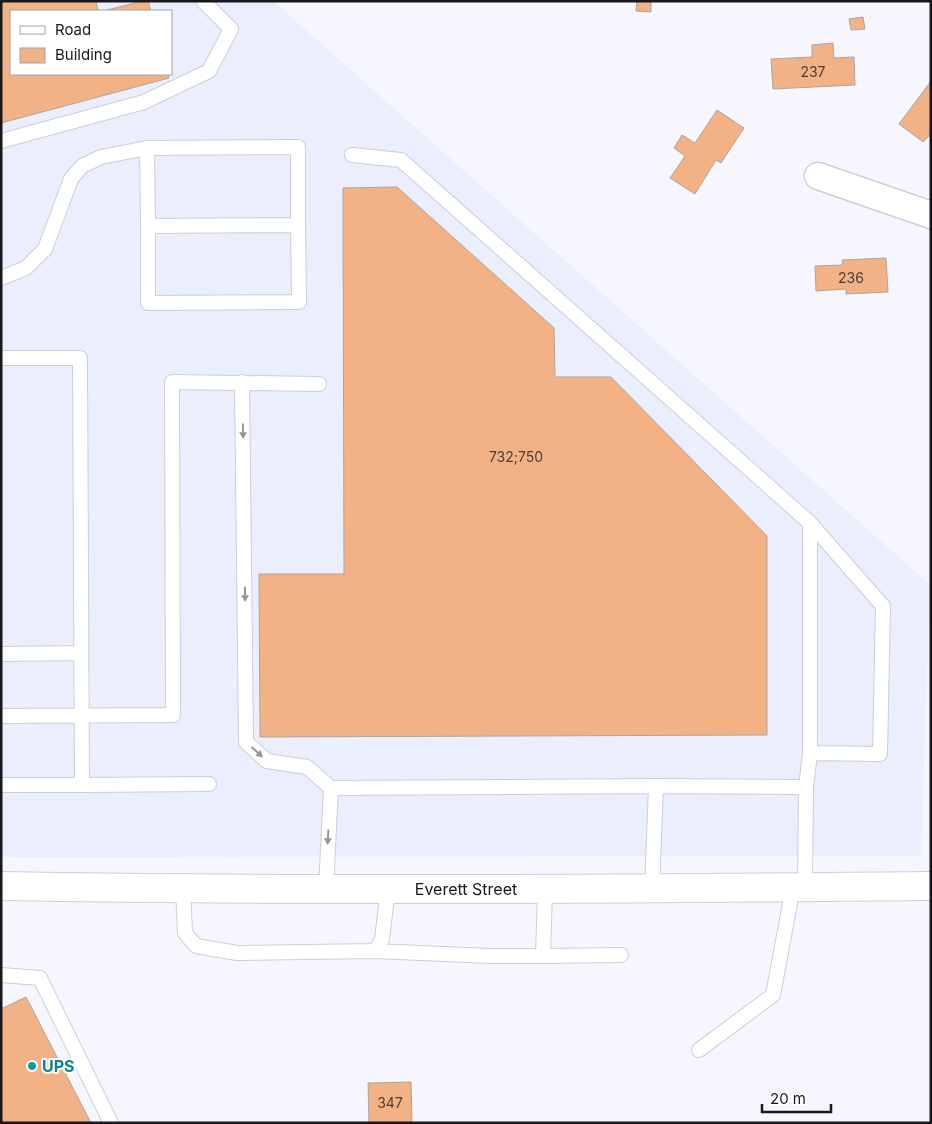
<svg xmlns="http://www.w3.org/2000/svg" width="932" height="1124" font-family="Inter,sans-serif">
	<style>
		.built { fill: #ebeefd; fill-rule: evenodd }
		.building { fill: #f2b286; stroke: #aea49d }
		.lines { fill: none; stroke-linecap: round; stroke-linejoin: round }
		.service-casing { stroke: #ccced9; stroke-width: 16 }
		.minor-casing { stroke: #ccced9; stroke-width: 29 }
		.tertiary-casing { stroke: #ccced9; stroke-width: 30 }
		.service { stroke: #fff; stroke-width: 14 }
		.minor { stroke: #fff; stroke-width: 26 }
		.tertiary { stroke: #fff; stroke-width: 28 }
		.oneway { fill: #979799 }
		.culture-dot { fill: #0f9aa8; stroke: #fff; stroke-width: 2 }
		.labels { text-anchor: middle; stroke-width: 4; stroke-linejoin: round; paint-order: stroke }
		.number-label { font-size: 14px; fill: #4e3e36 }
		.street-label { font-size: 16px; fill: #18181c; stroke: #fff }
		.culture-label { font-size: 16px; font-weight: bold; fill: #0d838f; stroke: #fff; text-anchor: start }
	</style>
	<rect width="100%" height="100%" fill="#f6f7fe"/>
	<path class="built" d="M 1,1 L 273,1 L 930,585 L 921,856 L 1,857 ZM 11,11 L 171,11 L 171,74 L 11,74 Z"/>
	<path class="building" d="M 1,1 L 96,1 L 98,11 L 11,11 L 11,74 L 168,74 L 169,78 L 1,123 Z
		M 143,1 L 148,1 L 151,11 L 103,11 Z
		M 637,1 L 651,1 L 651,12 L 636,11 Z
		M 863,17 L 865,29 L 851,30 L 849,19 Z
		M 833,43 L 834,58 L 854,57 L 855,85 L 773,89 L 771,59 L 812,57 L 812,45 Z
		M 931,81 L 931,134 L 923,142 L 899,124 Z
		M 717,110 L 744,128 L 721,163 L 716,160 L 695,194 L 670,178 L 685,156 L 674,148 L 682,135 L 695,143 Z
		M 397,187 L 554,328 L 555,377 L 611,377 L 767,536 L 767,735 L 260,737 L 259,574 L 344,574 L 343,188 Z
		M 886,258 L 888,292 L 846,294 L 846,289 L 816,291 L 815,266 L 843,265 L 842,260 Z
		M 26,997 L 91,1123 L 1,1123 L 1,1009 Z
		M 411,1082 L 412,1123 L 369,1123 L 368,1083 Z"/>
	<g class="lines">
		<defs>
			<path id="service" d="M 1,141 L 144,102 L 209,71 L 231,29 L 203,1
				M 352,155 L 401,160 L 810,523 L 810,753 L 806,787 L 805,887
				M 148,226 L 148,303 L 299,302 L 298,225
				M 1,278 L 26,268 L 45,249 L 71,179 L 82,166 L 101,157 L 147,148 L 298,147 L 298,225 L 148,226 L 147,148
				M 1,358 L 80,358 L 82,785 L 209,784
				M 242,382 L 246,742 L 267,761 L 307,767 L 331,788 L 656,786 L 806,787
				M 810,523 L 883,606 L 880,754 L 810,753
				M 1,654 L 81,653
				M 1,716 L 173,715 L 172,382 L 319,384
				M 1,785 L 82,785
				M 652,888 L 656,786
				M 183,889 L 185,933 L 196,946 L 237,953 L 375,951 L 382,939 L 388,889
				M 326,889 L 331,788
				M 375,951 L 490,956 L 543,956 L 545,889
				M 543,956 L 621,955
				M 1,975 L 40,978 L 111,1123
				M 699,1050 L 773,995 L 793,887"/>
			<path id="minor" d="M 818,176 L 931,215"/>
			<path id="tertiary" d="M 1,886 C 311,891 621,889 931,886"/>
		</defs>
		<use href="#service" class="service-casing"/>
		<use href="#minor" class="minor-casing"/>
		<use href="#tertiary" class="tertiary-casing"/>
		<use href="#service" class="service"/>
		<use href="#minor" class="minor"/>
		<use href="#tertiary" class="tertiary"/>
	</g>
	<defs><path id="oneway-solid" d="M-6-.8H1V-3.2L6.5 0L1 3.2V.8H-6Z" transform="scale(1.25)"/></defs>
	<g class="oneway">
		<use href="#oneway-solid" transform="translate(243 431) rotate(89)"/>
		<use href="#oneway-solid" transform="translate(245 594) rotate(89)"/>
		<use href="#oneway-solid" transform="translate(257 752) rotate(43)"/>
		<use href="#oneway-solid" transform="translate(328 837) rotate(93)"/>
	</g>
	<circle class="culture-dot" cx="32" cy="1066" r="5"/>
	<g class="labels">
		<g class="number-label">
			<text x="813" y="77">237</text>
			<text x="851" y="283">236</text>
			<text x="516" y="462">732;750</text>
			<text x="390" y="1108">347</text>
		</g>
		<g class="street-label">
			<text x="466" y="895">Everett Street</text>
		</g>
		<g class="culture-label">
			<text x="42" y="1072">UPS</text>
		</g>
	</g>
	<rect width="932" height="1124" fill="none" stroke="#18181c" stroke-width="5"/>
	<rect x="10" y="10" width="162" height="65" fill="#ffffff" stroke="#a3a3a4"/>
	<rect x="20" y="26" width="25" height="8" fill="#ffffff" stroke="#a3a3a4"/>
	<text x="55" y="35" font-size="15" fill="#18181c">Road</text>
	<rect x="20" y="48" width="25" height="15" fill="#f2b286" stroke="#a3a3a4"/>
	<text x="55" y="60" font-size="15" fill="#18181c">Building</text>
	<path d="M762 1104v8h69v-8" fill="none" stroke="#18181c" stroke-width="2.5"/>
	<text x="770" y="1104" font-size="15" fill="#18181c" stroke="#ffffff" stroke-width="4" paint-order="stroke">20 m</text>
</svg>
